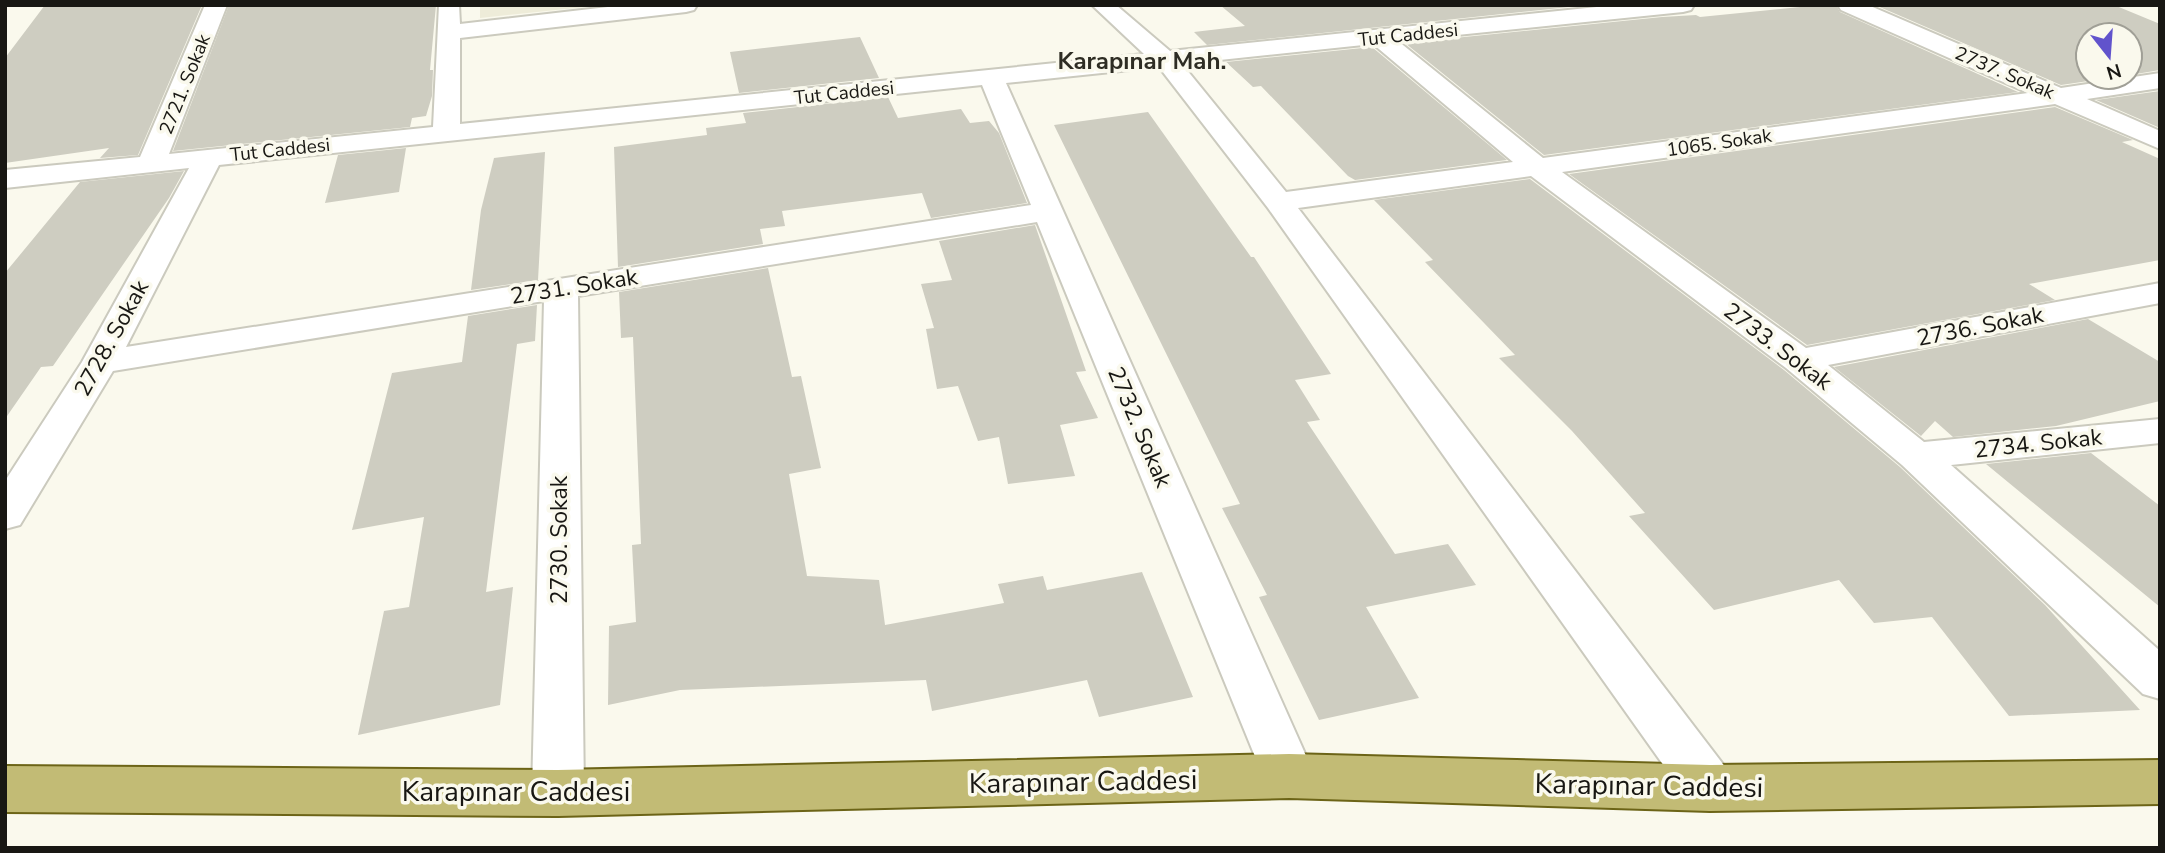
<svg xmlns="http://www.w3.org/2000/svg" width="2165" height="853" font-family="'Nunito Sans',sans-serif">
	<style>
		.built { fill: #eeecd9 }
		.building { fill: #cecdc1 }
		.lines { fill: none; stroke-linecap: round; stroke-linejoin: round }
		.minor-casing { stroke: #cbcabe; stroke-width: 4 }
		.major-casing { stroke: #6c6417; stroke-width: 4 }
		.minor { fill: #fff; fill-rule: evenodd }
		.major { fill: #c2bb75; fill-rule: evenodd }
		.labels { text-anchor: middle; stroke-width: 7; stroke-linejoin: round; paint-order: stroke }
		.far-street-label { font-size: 19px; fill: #181713; stroke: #faf9ed }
		.street-label { font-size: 23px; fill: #181713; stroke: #faf9ed }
		.far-district-label { font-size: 24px; font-weight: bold; fill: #2e2d24; stroke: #faf9ed }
		.near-street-label { font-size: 28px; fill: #181713; stroke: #faf9ed }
	</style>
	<rect width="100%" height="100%" fill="#faf9ed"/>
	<path class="built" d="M 480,5 L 604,5 L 480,18 Z"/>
	<path class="building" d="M 45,5 L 202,5 L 138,155 L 100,158 L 109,148 L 5,163 L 5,58 Z
		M 229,5 L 436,5 L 430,70 L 433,70 L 432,96 L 426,116 L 412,118 L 410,127 L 173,151 Z
		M 1220,5 L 1588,5 L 1207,45 L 1194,32 L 1245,26 Z
		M 1819,5 L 1836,5 L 1840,12 L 2018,92 L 1544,155 L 1405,43 L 1662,17 L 1696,15 L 1700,17 Z
		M 1875,5 L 2114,5 L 2160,24 L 2160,70 L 2130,75 L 2130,35 L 2088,35 L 2088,77 L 2116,77 L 2061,85 Z
		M 860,37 L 879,78 L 739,93 L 730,52 Z
		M 1372,47 L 1507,160 L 1355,180 L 1348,176 L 1261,86 L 1253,87 L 1226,62 Z
		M 2160,91 L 2160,128 L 2096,100 Z
		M 888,97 L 898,118 L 961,109 L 970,123 L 989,121 L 999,133 L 1027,203 L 931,218 L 922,193 L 782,211 L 785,226 L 760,229 L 763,244 L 618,267 L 614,147 L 707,135 L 706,128 L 746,123 L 743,113 Z
		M 2055,107 L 2133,140 L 2122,142 L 2160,159 L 2160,260 L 2029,284 L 2055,300 L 1807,345 L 1569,174 Z
		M 1148,112 L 1251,257 L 1254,257 L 1331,374 L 1295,380 L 1320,420 L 1307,422 L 1395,554 L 1448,544 L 1476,585 L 1366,607 L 1419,698 L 1319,720 L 1259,597 L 1267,595 L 1222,508 L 1240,504 L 1054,125 Z
		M 406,148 L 399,192 L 325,203 L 338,155 Z
		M 545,152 L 538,280 L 471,290 L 481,210 L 494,158 Z
		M 184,171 L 169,198 L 53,366 L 41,367 L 5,419 L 5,273 L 80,182 Z
		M 1530,179 L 1784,370 L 1900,467 L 2045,605 L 2140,710 L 2009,716 L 1932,617 L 1874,623 L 1839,580 L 1714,610 L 1629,516 L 1645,513 L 1572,431 L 1499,358 L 1515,355 L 1425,262 L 1433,260 L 1374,200 Z
		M 1035,225 L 1086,371 L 1076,372 L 1098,418 L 1060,425 L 1075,476 L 1008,484 L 999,437 L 978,441 L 958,386 L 937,389 L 926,329 L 934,328 L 921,284 L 952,280 L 939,241 Z
		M 768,268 L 792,377 L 801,376 L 821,468 L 789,474 L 807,576 L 879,580 L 885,625 L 1004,603 L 998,584 L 1043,576 L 1047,590 L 1142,572 L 1193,697 L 1099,717 L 1087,680 L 932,711 L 926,680 L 680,690 L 608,705 L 609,626 L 636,622 L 632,545 L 641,544 L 633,337 L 621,338 L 619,292 Z
		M 537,305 L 535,341 L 517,344 L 486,592 L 513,587 L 500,705 L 358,735 L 384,611 L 409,607 L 424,517 L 352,530 L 392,373 L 462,362 L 468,316 Z
		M 2088,319 L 2160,362 L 2160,401 L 2056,426 L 1953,437 L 1935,421 L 1921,436 L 1834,367 Z
		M 2091,453 L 2160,506 L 2160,607 L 1986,464 Z"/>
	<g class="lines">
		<defs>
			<path id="minor" d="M 205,5 L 227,5 L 169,154 L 433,127 L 439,5 L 459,5 L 460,24 L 625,5 L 697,5 L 694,10 L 686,12 L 460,38 L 460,124 L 1144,54 L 1092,5 L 1116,5 L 1170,51 L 1616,5 L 1694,5 L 1691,10 L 1683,12 L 1398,41 L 1543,158 L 2028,93 L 1841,10 L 1838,5 L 1868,5 L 2061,88 L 2160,73 L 2160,88 L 2087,99 L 2160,131 L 2160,149 L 2055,104 L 1562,172 L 1806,348 L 2160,283 L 2160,303 L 1828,365 L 1924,442 L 2160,419 L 2160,443 L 1951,465 L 2160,651 L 2160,699 L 2143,694 L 1902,465 L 1786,368 L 1531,176 L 1298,208 L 1729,772 L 1736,788 L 1729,804 L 1710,811 L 1691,804 L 1268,208 L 1159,67 L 1006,83 L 1315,776 L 1307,792 L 1289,798 L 1271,792 L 1263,776 L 1037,222 L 578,296 L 584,793 L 577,809 L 558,816 L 539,809 L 532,793 L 544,301 L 113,371 L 20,525 L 5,529 L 5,481 L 82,362 L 189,168 L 5,188 L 5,170 L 140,157 ZM 1373,44 L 1513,162 L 1286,192 L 1182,64 ZM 982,85 L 1031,205 L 126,347 L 219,165 Z"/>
			<path id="major" d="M 1289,754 L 1710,765 L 2160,760 L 2160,804 L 1710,811 L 1289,798 L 558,816 L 5,812 L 5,766 L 558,770 Z"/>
		</defs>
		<use href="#minor" class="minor-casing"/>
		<use href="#major" class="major-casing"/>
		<use href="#minor" class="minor"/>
		<use href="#major" class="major"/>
	</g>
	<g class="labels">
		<g class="far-street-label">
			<text transform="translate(1408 34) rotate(-6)" y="7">Tut Caddesi</text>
			<text transform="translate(2005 72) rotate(23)" y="7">2737. Sokak</text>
			<text transform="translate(184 84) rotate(-68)" y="7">2721. Sokak</text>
			<text transform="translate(844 92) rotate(-6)" y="7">Tut Caddesi</text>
			<text transform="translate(1719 142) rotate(-8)" y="7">1065. Sokak</text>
			<text transform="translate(280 149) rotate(-6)" y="7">Tut Caddesi</text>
		</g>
		<g class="street-label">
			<text transform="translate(574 286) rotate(-9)" y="8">2731. Sokak</text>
			<text transform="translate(1980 326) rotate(-11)" y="8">2736. Sokak</text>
			<text transform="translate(111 338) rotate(-61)" y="8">2728. Sokak</text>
			<text transform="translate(1778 346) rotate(37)" y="8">2733. Sokak</text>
			<text transform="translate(1140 427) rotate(67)" y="8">2732. Sokak</text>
			<text transform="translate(2038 443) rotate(-6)" y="8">2734. Sokak</text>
			<text transform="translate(559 540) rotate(-90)" y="8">2730. Sokak</text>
		</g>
		<g class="far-district-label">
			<text x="1142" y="69">Karapınar Mah.</text>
		</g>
		<g class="near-street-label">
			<text transform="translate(1083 781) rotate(-1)" y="10">Karapınar Caddesi</text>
			<text transform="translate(1649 785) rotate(1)" y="10">Karapınar Caddesi</text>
			<text x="516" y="801">Karapınar Caddesi</text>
		</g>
	</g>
	<rect width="2165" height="853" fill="none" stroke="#181713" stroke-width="14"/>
	<g transform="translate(2109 56) rotate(163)"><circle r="33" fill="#faf9ed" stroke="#a09f96" stroke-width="2"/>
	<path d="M0-5L12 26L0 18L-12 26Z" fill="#6153cc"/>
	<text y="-10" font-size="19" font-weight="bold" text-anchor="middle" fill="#181713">N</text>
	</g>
</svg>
